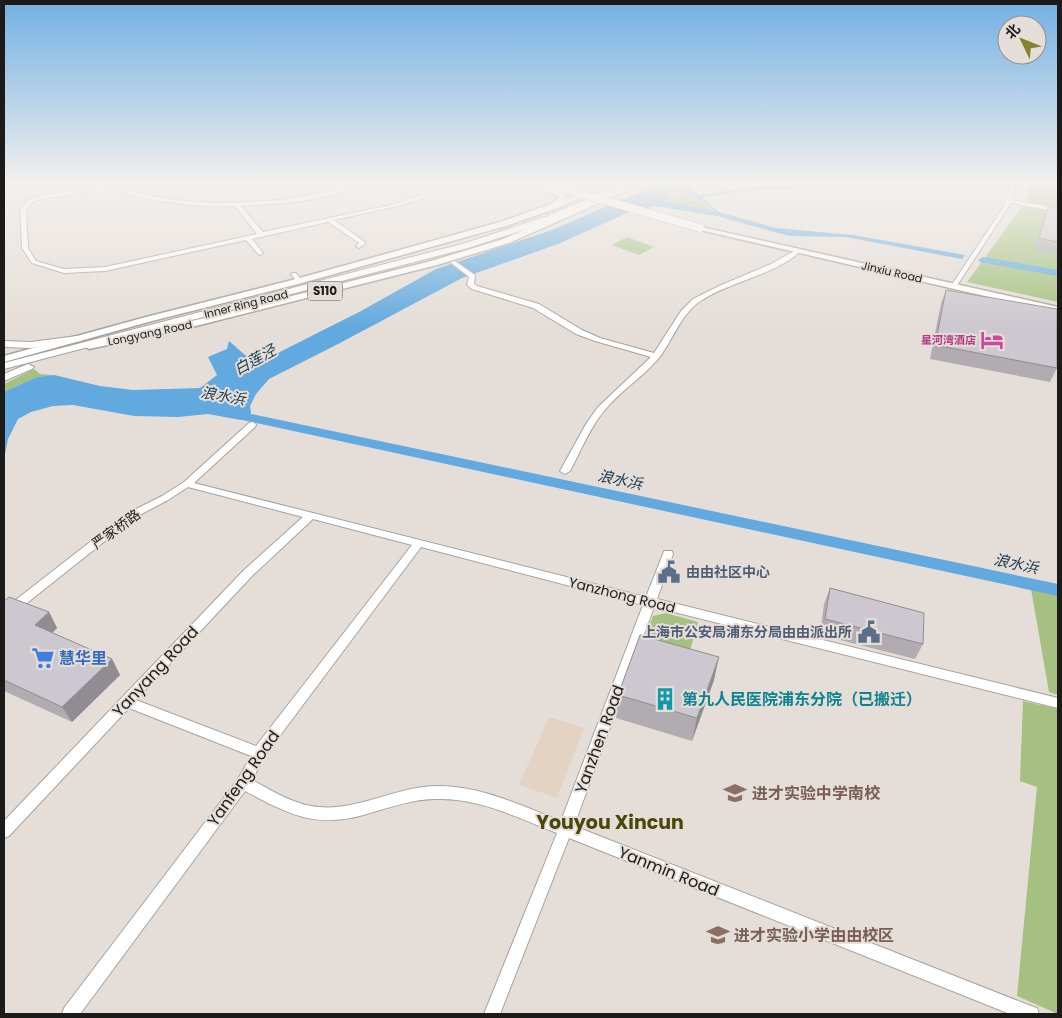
<svg xmlns="http://www.w3.org/2000/svg" width="1062" height="1018" font-family="Poppins,'Noto Sans SC',sans-serif">
	<style>
		.commercial { fill: #e4d2c2 }
		.green { fill: #a5c080 }
		.water { fill: #61a9de; fill-rule: evenodd }
		.lines { fill: none; stroke-linecap: round; stroke-linejoin: round }
		.river { fill: #61a9de; fill-rule: evenodd }
		.minor-casing { stroke: #a8a19c; stroke-width: 2 }
		.major-casing { stroke: #a8a19c; stroke-width: 3 }
		.highway-casing { stroke: #a8a19c; stroke-width: 2 }
		.minor { fill: #fff; fill-rule: evenodd }
		.major { fill: #fff; fill-rule: evenodd }
		.highway { fill: #fff; fill-rule: evenodd }
		.major-bridge-casing { stroke: #a8a19c; stroke-width: 9; stroke-linecap: butt }
		.major-bridge { stroke: #fff; stroke-width: 8 }
		.wall { fill: #b0acb2 }
		.shaded-wall { fill: #908c91 }
		.building { fill: #cdc8cf; stroke: #908c91 }
		.labels { text-anchor: middle; stroke-width: 4; stroke-linejoin: round; paint-order: stroke }
		.far-street-label { font-size: 11px; fill: #1d1b19; stroke: #e5ded8 }
		.far-hotel-label { font-size: 11px; font-weight: bold; fill: #b23c85; stroke: #e5ded8; text-anchor: end }
		.shield { fill: #e5ded8; stroke: #595652; stroke-width: 1 }
		.shield-label { font-size: 12px; font-weight: bold; fill: #1d1b19 }
		.street-label { font-size: 14px; fill: #1d1b19; stroke: #e5ded8 }
		.service-label { font-size: 14px; font-weight: bold; fill: #4e5e75; stroke: #e5ded8; text-anchor: start }
		.water-label { font-size: 15px; font-style: italic; fill: #1a3a50; stroke: #e5ded8 }
		.near-shop-label { font-size: 16px; font-weight: bold; fill: #366cbe; stroke: #e5ded8; text-anchor: start }
		.near-street-label { font-size: 16px; fill: #1d1b19; stroke: #e5ded8 }
		.near-culture-label { font-size: 16px; font-weight: bold; fill: #0d838f; stroke: #e5ded8; text-anchor: start }
		.near-education-label { font-size: 16px; font-weight: bold; fill: #785e54; stroke: #e5ded8; text-anchor: start }
		.near-quarter-label { font-size: 19px; font-weight: bold; fill: #4a4807; stroke: #e5ded8 }
	</style>
	<rect width="100%" height="100%" fill="#e5ded8"/>
	<path class="commercial" d="M 549,717 L 584,728 L 557,798 L 519,785 Z"/>
	<path class="green" d="M 1028,185 L 1058,185 L 1058,302 L 967,282 L 1027,200 Z
		M 681,188 L 691,193 L 690,195 C 696,200 710,205 712,211 L 668,201 L 667,197 Z
		M 627,237 L 654,247 L 639,255 L 612,245 Z
		M 34,369 L 40,374 L 54,375 L 37,377 L 4,392 L 4,384 Z
		M 1031,589 L 1058,594 L 1058,695 L 1049,692 Z
		M 666,613 L 698,622 L 684,672 L 637,658 L 653,616 Z
		M 1023,701 L 1058,709 L 1058,1014 L 1017,996 L 1037,787 L 1020,781 Z"/>
	<path class="water" d="M 656,185 L 686,185 L 699,195 L 751,187 L 796,185 L 793,189 L 762,189 L 703,197 L 703,199 L 719,212 L 776,228 L 853,235 L 965,255 L 962,259 L 846,237 L 789,236 L 717,216 L 655,206 L 627,213 L 558,244 L 462,278 L 340,343 L 269,379 L 256,394 L 250,406 L 251,413 L 241,420 L 208,414 L 178,417 L 134,416 L 73,405 L 53,406 L 31,412 L 18,419 L 8,439 L 4,459 L 4,392 L 37,377 L 54,375 L 100,386 L 133,390 L 200,388 L 217,375 L 208,357 L 227,349 L 229,341 L 253,362 L 260,362 L 361,311 L 436,269 L 552,230 ZM 681,188 L 691,193 L 689,195 L 710,206 L 713,211 L 668,201 L 667,196 Z"/>
	<g class="lines">
		<path class="river" d="M 983,257 L 1058,270 L 1058,276 L 980,262 L 978,260 Z
			M 228,409 L 1058,584 L 1058,596 L 224,416 L 222,413 L 224,410 Z"/>
		<defs>
			<path id="minor" d="M 102,185 L 116,185 L 114,186 C 173,206 239,206 300,197 C 320,194 340,185 360,185 C 329,201 276,204 241,206 L 263,232 L 395,204 L 419,196 L 426,188 L 421,185 L 428,185 L 432,188 L 423,198 L 398,206 L 334,220 L 365,242 L 365,244 L 359,248 L 356,246 L 359,243 L 328,222 L 252,239 L 263,253 L 260,255 L 258,254 L 246,240 L 105,271 L 64,273 L 32,263 L 22,248 L 20,210 L 27,201 L 40,196 ZM 107,188 C 149,201 192,208 235,206 L 257,234 L 105,267 L 64,269 L 36,261 L 28,248 L 26,210 L 31,203 L 41,199 Z
				M 1010,185 L 1016,185 L 1012,200 L 1058,208 L 1058,212 L 1011,203 L 956,287 L 952,287 L 951,286 L 1004,206 Z
				M 796,250 L 801,251 C 774,276 729,281 699,302 C 680,316 673,340 659,358 C 642,378 620,391 604,411 C 589,429 581,451 570,471 L 565,474 L 560,471 L 586,424 L 598,407 L 651,357 L 595,341 L 576,334 L 533,308 L 472,289 L 467,285 L 469,277 L 450,262 L 455,261 L 475,275 L 474,284 L 477,286 L 539,304 L 582,330 L 600,338 L 654,353 L 681,311 L 693,299 L 719,286 L 771,264 Z
				M 292,273 L 296,273 L 302,281 L 301,282 L 297,282 L 291,274 Z
				M 252,422 L 255,423 L 256,425 L 255,427 L 194,483 L 646,597 L 663,554 L 664,551 L 672,551 L 673,554 L 657,599 L 1058,698 L 1058,708 L 654,607 L 574,826 L 1031,1006 L 1037,1008 L 1039,1014 L 1010,1014 L 569,838 L 500,1014 L 484,1014 L 557,833 C 518,818 480,798 437,799 C 413,799 391,807 367,814 C 316,829 290,815 245,791 L 80,1014 L 62,1014 L 64,1008 L 238,779 L 251,756 L 129,708 L 9,836 L 4,838 L 4,821 L 244,570 L 303,517 L 188,487 L 168,500 L 134,518 L 8,618 L 4,619 L 4,609 L 126,514 L 162,496 L 184,482 L 249,423 ZM 313,519 L 412,545 L 256,746 L 136,700 L 252,576 ZM 421,547 L 643,605 L 561,821 C 521,806 482,786 438,786 C 394,786 354,814 311,806 C 289,802 271,790 252,780 L 264,757 Z"/>
			<path id="major" d="M 531,185 L 541,185 L 565,193 L 566,198 L 597,185 L 607,185 L 558,208 L 506,226 L 302,283 L 152,321 L 4,362 L 4,356 L 146,317 L 296,279 L 500,222 L 551,204 L 559,198 L 559,196 Z
				M 630,185 L 640,185 L 509,243 L 437,265 L 192,327 L 89,349 L 84,346 L 89,343 L 192,321 L 431,261 L 503,239 Z
				M 697,226 L 1058,307 L 1058,313 L 700,230 L 696,228 Z"/>
			<path id="highway" d="M 620,185 L 631,185 L 551,221 L 468,248 L 4,369 L 4,363 L 462,244 L 545,217 Z
				M 77,336 L 82,339 L 81,341 L 31,348 L 4,347 L 4,341 L 31,342 Z
				M 28,364 L 34,367 L 32,369 L 4,381 L 4,374 Z"/>
		</defs>
		<use href="#minor" class="minor-casing"/>
		<use href="#major" class="major-casing"/>
		<use href="#highway" class="highway-casing"/>
		<use href="#minor" class="minor"/>
		<use href="#major" class="major"/>
		<use href="#highway" class="highway"/>
		<defs>
			<path id="major-bridge" d="M 552,185 L 700,228"/>
		</defs>
		<use href="#major-bridge" class="major-bridge-casing"/>
		<use href="#major-bridge" class="major-bridge"/>
	</g>
	<path class="wall" d="M 1048,207 L 1058,208 L 1058,255 L 1034,250 L 1044,218 Z
		M 946,290 L 1057,368 L 1050,382 L 930,359 L 941,303 Z
		M 830,588 L 923,644 L 915,659 L 820,635 L 824,604 Z
		M 4,601 L 49,612 L 57,628 L 52,633 L 112,659 L 120,675 L 72,722 L 4,691 Z
		M 714,680 L 692,741 L 616,718 L 618,695 Z"/>
	<path class="shaded-wall" d="M 49,612 L 57,628 L 44,641 L 35,625 Z
		M 719,657 L 714,680 L 692,741 L 697,718 Z
		M 112,659 L 120,675 L 72,722 L 62,707 Z"/>
	<path class="building" d="M 1048,207 L 1058,208 L 1058,242 L 1039,238 Z
		M 946,290 L 1057,309 L 1057,368 L 935,345 Z
		M 830,588 L 924,613 L 923,644 L 825,619 Z
		M 9,597 L 49,612 L 35,625 L 112,659 L 62,707 L 4,680 L 4,601 Z
		M 640,635 L 719,657 L 697,718 L 618,695 Z"/>
	<linearGradient id="sky" x2="0" y2="1"><stop stop-color="#72b0e4"/><stop offset="0.56" stop-color="#f3f0ed"/><stop offset="1" stop-color="#f3f0ed" stop-opacity="0"/></linearGradient>
	<rect width="1062" height="328" fill="url(#sky)"/>
	<defs>
		<symbol id="hotel-bare" viewBox="-9 -9 18 18"><path d="M-6-4.5h1.5V1H6V5H4.5V3h-9V5H-6ZM-4 0a1.8 1.8 0 1 1 3.6 0ZM.5 0V-2.5h3Q6-2.5 6 0Z" fill="#d1479c" stroke="#e5ded8" stroke-width="2.5" paint-order="stroke"/></symbol>
		<symbol id="civic-bare" viewBox="-9 -9 18 18"><path d="M-.6-6.5H3V-4.5H.6V-3L4-1V1h2V6H-6V1h2V-1L-.6-3ZM-1.2 2.5V6h2.4V2.5Z" fill="#5c6f8a" stroke="#e5ded8" stroke-width="2.5" paint-order="stroke"/></symbol>
		<symbol id="supermarket-bare" viewBox="-9 -9 18 18"><path d="M-6-5.5h2.5l.6 2H6L4.5 2H-2.5L-4.4-4H-6ZM-1.5 3.2a1.3 1.3 0 1 0 .1 0ZM3 3.2a1.3 1.3 0 1 0 .1 0Z" fill="#3f7fe0" stroke="#e5ded8" stroke-width="2.5" paint-order="stroke"/></symbol>
		<symbol id="building-bare" viewBox="-9 -9 18 18"><path d="M-4-6H4V6H1V3H-1V6H-4ZM-2.5-4.3h1.7v1.8h-1.7ZM.8-4.3h1.7v1.8H.8ZM-2.5-1h1.7V.8h-1.7ZM.8-1h1.7V.8H.8Z" fill="#0f9aa8" stroke="#e5ded8" stroke-width="2.5" paint-order="stroke"/></symbol>
		<symbol id="school-bare" viewBox="-9 -9 18 18"><path d="M0-5L7-2L0 1L-7-2ZM-4 1L0 2.5L4 1V4Q0 6-4 4Z" fill="#8d6e63" stroke="#e5ded8" stroke-width="2.5" paint-order="stroke"/></symbol>
	</defs>
	<g fill-rule="evenodd">
		<use href="#hotel-bare" x="976" y="324" width="32" height="32"/>
		<use href="#civic-bare" x="653" y="556" width="32" height="32"/>
		<use href="#civic-bare" x="853" y="616" width="32" height="32"/>
		<use href="#supermarket-bare" x="27" y="642" width="32" height="32"/>
		<use href="#building-bare" x="649" y="683" width="32" height="32"/>
		<use href="#school-bare" x="719" y="777" width="32" height="32"/>
		<use href="#school-bare" x="702" y="919" width="32" height="32"/>
	</g>
	<g class="labels">
		<g class="far-street-label">
			<text transform="translate(892 272) rotate(13)" y="4">Jinxiu Road</text>
			<text transform="translate(246 304) rotate(-14)" y="4">Inner Ring Road</text>
			<text transform="translate(150 333) rotate(-12)" y="4">Longyang Road</text>
		</g>
		<g class="far-hotel-label">
			<text x="976" y="344">星河湾酒店</text>
		</g>
		<rect class="shield" x="307.5" y="281.5" width="35" height="19" rx="4"/>
		<g class="shield-label">
			<text x="325" y="295">S110</text>
		</g>
		<g class="street-label">
			<text transform="translate(116 529) rotate(-36)" y="5">严家桥路</text>
			<text transform="translate(622 595) rotate(14)" y="5">Yanzhong Road</text>
		</g>
		<g class="service-label">
			<text x="686" y="577">由由社区中心</text>
			<text x="852" y="637" text-anchor="end">上海市公安局浦东分局由由派出所</text>
		</g>
		<g class="water-label">
			<text transform="translate(255 360) rotate(-29)" y="5">白莲泾</text>
			<text transform="translate(223 396) rotate(10)" y="5">浪水浜</text>
			<text transform="translate(620 480) rotate(12)" y="5">浪水浜</text>
			<text transform="translate(1016 564) rotate(12)" y="5">浪水浜</text>
		</g>
		<g class="near-shop-label">
			<text x="59" y="664">慧华里</text>
		</g>
		<g class="near-street-label">
			<text transform="translate(155 671) rotate(-47)" y="6">Yanyang Road</text>
			<text transform="translate(599 739) rotate(-70)" y="6">Yanzhen Road</text>
			<text transform="translate(243 778) rotate(-55)" y="6">Yanfeng Road</text>
			<text transform="translate(669 871) rotate(22)" y="6">Yanmin Road</text>
		</g>
		<g class="near-culture-label">
			<text x="682" y="705">第九人民医院浦东分院（已搬迁）</text>
		</g>
		<g class="near-education-label">
			<text x="752" y="799">进才实验中学南校</text>
			<text x="734" y="941">进才实验小学由由校区</text>
		</g>
		<g class="near-quarter-label">
			<text x="610" y="829">Youyou Xincun</text>
		</g>
	</g>
	<rect width="1062" height="1018" fill="none" stroke="#1d1b19" stroke-width="10"/>
	<g transform="translate(1022 40) rotate(313)"><circle r="24" fill="#e5ded8" stroke="#95908c"/>
	<path d="M0-4L9 19L0 12L-9 19Z" fill="#838129"/>
	<text y="-8" font-size="14" font-weight="bold" text-anchor="middle" fill="#1d1b19">北</text>
	</g>
</svg>
